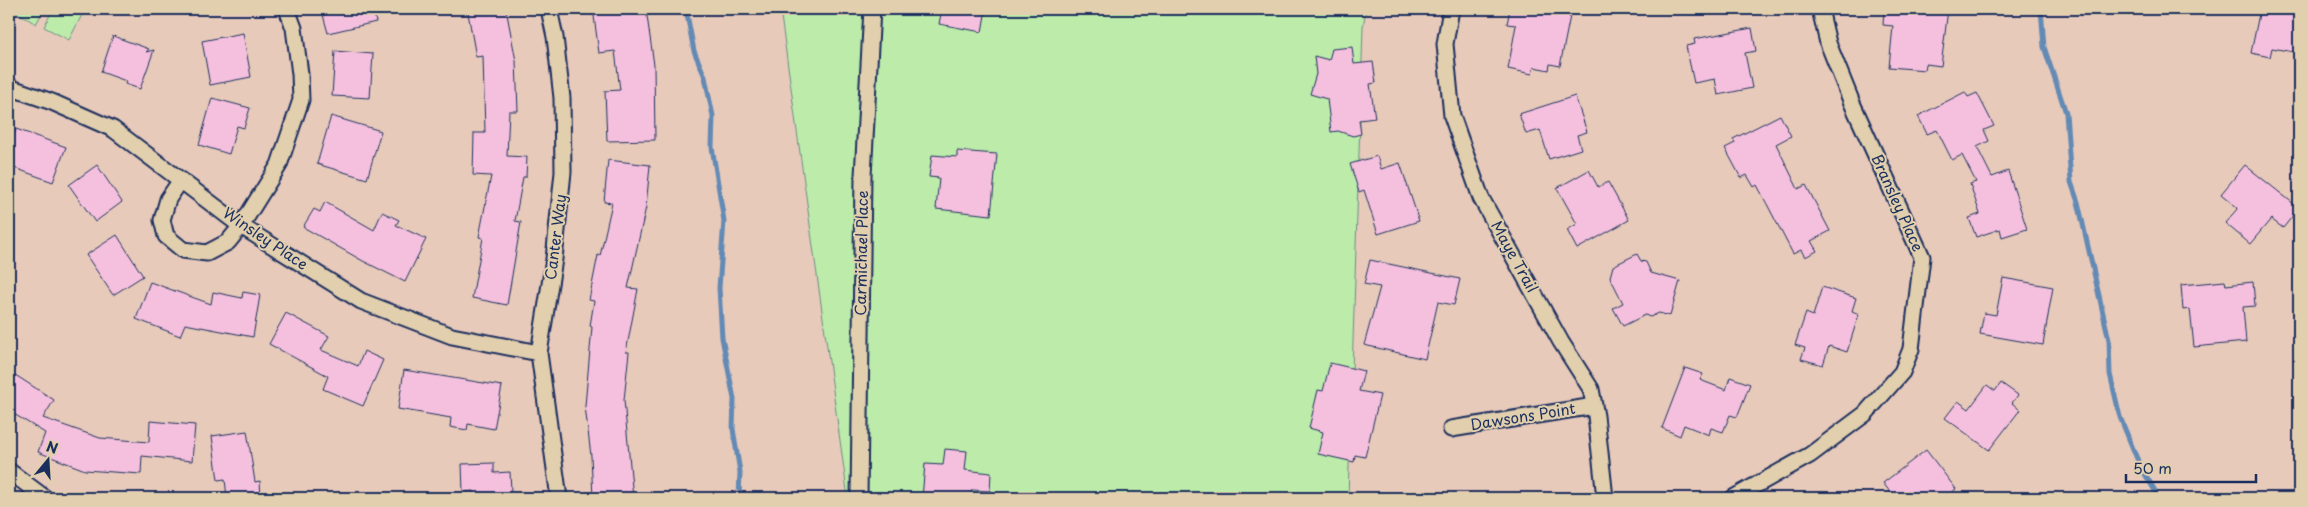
<svg xmlns="http://www.w3.org/2000/svg" width="2308" height="507" font-family="'Playpen Sans',sans-serif">
	<style>
		.green { fill: #bcebaa; stroke: #6c8d84 }
		.lines { fill: none; stroke-linecap: round; stroke-linejoin: round }
		.stream { stroke: #628ab5; stroke-width: 5 }
		.building { fill: #f5c0dd; stroke: #1b2f5e }
		.street-casing { stroke: #1b2f5e; stroke-width: 19 }
		.street { stroke: #e2cfad; stroke-width: 15 }
		.labels { text-anchor: middle; stroke-width: 4; stroke-linejoin: round; paint-order: stroke }
		.street-label { font-size: 15px; fill: #1b2f5e; stroke: #e2cfad }
	</style>
	<rect width="100%" height="100%" fill="#e8cabb"/>
	<filter id="ink" filterUnits="userSpaceOnUse"><feTurbulence type="fractalNoise" baseFrequency=".02" numOctaves="2"/><feDisplacementMap in="SourceGraphic" scale="10" xChannelSelector="R" yChannelSelector="G"/><feConvolveMatrix kernelMatrix="1 2 1 2 8 2 1 2 1" color-interpolation-filters="sRGB"/></filter>
	<g filter="url(#ink)">
		<path class="green" d="M 11,9 L 44,9 L 36,24 Z
			M 53,9 L 85,9 L 69,40 L 44,27 Z
			M 780,9 L 1366,9 L 1363,27 L 1348,498 L 848,498 Z"/>
		<g class="lines">
			<path class="stream" d="M 686,9 L 694,51 L 705,77 L 713,116 L 712,147 L 724,221 L 719,288 L 722,338 L 734,399 L 733,429 L 740,472 L 739,498
				M 2041,9 L 2044,47 L 2066,113 L 2071,182 L 2078,202 L 2109,340 L 2110,374 L 2120,417 L 2140,466 L 2154,489 L 2157,498"/>
		</g>
		<path class="building" d="M 338,9 L 373,9 L 376,22 L 328,33 L 323,15 L 338,11 Z
			M 488,9 L 506,9 L 516,61 L 518,111 L 509,111 L 507,156 L 527,157 L 526,177 L 523,177 L 515,221 L 521,222 L 507,305 L 472,298 L 483,238 L 479,237 L 491,176 L 473,175 L 474,133 L 485,133 L 483,56 L 476,57 L 468,13 Z
			M 593,9 L 646,9 L 654,65 L 655,140 L 607,141 L 605,91 L 620,90 L 615,51 L 599,53 Z
			M 942,9 L 986,9 L 982,32 L 939,24 Z
			M 1510,9 L 1556,9 L 1571,11 L 1560,66 L 1550,64 L 1549,70 L 1534,67 L 1532,74 L 1508,69 L 1516,25 L 1507,24 Z
			M 1884,9 L 1948,9 L 1941,66 L 1926,64 L 1925,70 L 1889,67 L 1893,26 L 1883,25 Z
			M 2260,9 L 2299,9 L 2299,53 L 2272,48 L 2270,57 L 2251,53 Z
			M 1752,28 L 1756,51 L 1745,53 L 1752,88 L 1718,95 L 1715,79 L 1694,83 L 1686,46 L 1695,44 L 1694,39 Z
			M 243,33 L 251,77 L 210,85 L 202,41 Z
			M 113,36 L 149,49 L 146,52 L 154,50 L 140,89 L 125,84 L 126,81 L 101,72 Z
			M 1352,47 L 1354,64 L 1373,62 L 1376,83 L 1370,84 L 1375,118 L 1359,120 L 1361,134 L 1353,136 L 1338,131 L 1331,132 L 1327,99 L 1310,94 L 1316,74 L 1314,56 L 1329,60 L 1332,49 Z
			M 335,51 L 373,54 L 370,98 L 332,96 Z
			M 1965,92 L 1968,97 L 1977,93 L 1994,126 L 1984,130 L 1989,141 L 1977,147 L 1992,177 L 2008,171 L 2027,229 L 2002,237 L 2000,229 L 1976,237 L 1969,218 L 1980,214 L 1970,184 L 1976,182 L 1962,155 L 1952,160 L 1937,130 L 1927,134 L 1918,116 Z
			M 1575,96 L 1587,132 L 1577,135 L 1581,149 L 1549,159 L 1540,130 L 1526,134 L 1519,114 Z
			M 212,98 L 250,108 L 244,128 L 237,126 L 229,154 L 199,145 Z
			M 1780,115 L 1791,136 L 1776,144 L 1798,189 L 1806,185 L 1830,231 L 1811,241 L 1817,251 L 1805,257 L 1801,250 L 1793,254 L 1757,185 L 1754,187 L 1747,175 L 1741,178 L 1725,148 L 1735,143 L 1733,139 Z
			M 331,116 L 381,131 L 367,179 L 317,164 Z
			M 16,129 L 66,147 L 53,182 L 9,166 L 9,150 Z
			M 957,151 L 997,154 L 991,215 L 936,209 L 939,178 L 929,177 L 932,155 L 957,157 Z
			M 1377,156 L 1381,169 L 1400,163 L 1419,221 L 1378,234 L 1364,190 L 1359,192 L 1350,164 Z
			M 608,160 L 650,165 L 646,207 L 628,288 L 638,289 L 626,352 L 629,352 L 624,400 L 633,498 L 593,498 L 591,456 L 585,406 L 592,327 L 590,326 L 594,301 L 589,300 L 598,255 L 600,256 L 612,203 L 604,202 Z
			M 97,165 L 122,202 L 95,222 L 69,185 Z
			M 2245,165 L 2299,208 L 2283,228 L 2271,219 L 2250,244 L 2225,223 L 2238,208 L 2221,194 Z
			M 1589,170 L 1598,187 L 1608,182 L 1629,220 L 1577,249 L 1567,230 L 1577,224 L 1557,188 Z
			M 325,202 L 374,230 L 382,212 L 399,220 L 396,225 L 426,239 L 405,282 L 363,261 L 303,227 L 314,209 L 320,212 Z
			M 117,235 L 143,276 L 113,295 L 86,255 Z
			M 1637,254 L 1641,261 L 1646,262 L 1651,273 L 1680,281 L 1670,316 L 1659,313 L 1650,317 L 1645,315 L 1623,326 L 1613,308 L 1623,303 L 1610,277 L 1613,266 Z
			M 1370,260 L 1460,279 L 1454,305 L 1438,302 L 1425,359 L 1364,345 L 1380,287 L 1364,284 Z
			M 2003,278 L 2053,287 L 2043,345 L 1980,334 L 1984,313 L 1996,315 Z
			M 2225,281 L 2226,285 L 2253,282 L 2255,306 L 2243,307 L 2246,342 L 2194,347 L 2190,309 L 2183,310 L 2181,285 Z
			M 150,282 L 211,304 L 213,292 L 242,298 L 243,292 L 260,295 L 253,337 L 185,324 L 180,336 L 136,319 Z
			M 1822,287 L 1856,298 L 1852,311 L 1859,314 L 1847,352 L 1829,346 L 1823,365 L 1801,359 L 1805,348 L 1795,345 L 1806,313 L 1813,316 Z
			M 286,313 L 329,336 L 321,350 L 358,366 L 364,351 L 383,360 L 363,406 L 323,389 L 328,376 L 269,344 Z
			M 1330,363 L 1364,371 L 1359,391 L 1380,395 L 1365,457 L 1355,455 L 1354,462 L 1318,454 L 1323,432 L 1309,428 L 1318,390 L 1323,391 Z
			M 1685,368 L 1703,374 L 1700,380 L 1726,390 L 1730,377 L 1750,384 L 1737,417 L 1730,415 L 1723,432 L 1711,428 L 1709,435 L 1684,425 L 1680,436 L 1662,428 Z
			M 404,370 L 502,386 L 494,429 L 468,424 L 467,430 L 450,427 L 451,418 L 398,409 Z
			M 9,371 L 54,400 L 43,418 L 100,438 L 149,442 L 150,421 L 195,425 L 192,461 L 142,456 L 141,474 L 85,470 L 38,452 L 45,433 L 9,411 Z
			M 2001,383 L 2018,395 L 2012,403 L 2020,410 L 1989,450 L 1945,418 L 1958,401 L 1969,409 L 1987,385 L 1995,391 Z
			M 247,431 L 255,482 L 260,481 L 261,498 L 227,498 L 225,479 L 218,480 L 212,436 Z
			M 945,449 L 967,451 L 965,470 L 991,473 L 990,491 L 972,490 L 971,498 L 922,498 L 925,464 L 943,465 Z
			M 1926,450 L 1956,489 L 1944,498 L 1895,498 L 1883,483 Z
			M 494,463 L 494,473 L 510,472 L 511,491 L 509,492 L 509,498 L 474,498 L 474,491 L 463,492 L 462,464 Z"/>
		<g class="lines">
			<defs>
				<path id="street" d="M 549,9 L 555,37 L 562,98 L 563,172 L 554,259 L 539,353 L 559,498
					M 1451,9 L 1445,44 L 1452,116 L 1481,198 L 1561,342 L 1591,389 L 1596,416 L 1605,498
					M 9,87 L 52,102 L 113,129 L 241,226 L 361,301 L 452,336 L 539,353
					M 181,180 L 168,199 L 162,220 L 166,236 L 183,250 L 207,253 L 228,242 L 241,226 L 279,165 L 301,100 L 300,74 L 294,28 L 287,9
					M 1451,429 L 1594,406
					M 9,471 L 45,498
					M 859,498 L 863,176 L 872,9
					M 1733,498 L 1810,455 L 1865,414 L 1902,372 L 1911,349 L 1922,257 L 1852,103 L 1828,43 L 1820,9"/>
			</defs>
			<use href="#street" class="street-casing"/>
			<use href="#street" class="street"/>
		</g>
	</g>
	<g class="labels">
		<g class="street-label">
			<text transform="translate(1897 203) rotate(66)" y="5">Bransley Place</text>
			<text transform="translate(556 237) rotate(-83)" y="5">Canter Way</text>
			<text transform="translate(265 239) rotate(34)" y="5">Winsley Place</text>
			<text transform="translate(862 253) rotate(-89)" y="5">Carmichael Place</text>
			<text transform="translate(1514 257) rotate(61)" y="5">Maye Trail</text>
			<text transform="translate(1523 417) rotate(-9)" y="5">Dawsons Point</text>
		</g>
	</g>
	<rect width="2308" height="507" fill="none" stroke="#e2cfad" stroke-width="30"/>
	<rect x="15" y="15" width="2278" height="477" fill="none" stroke="#1b2f5e" stroke-width="2" filter="url(#ink)"/>
	<g transform="translate(48 460) rotate(18)" stroke="#e2cfad" stroke-width="4" paint-order="stroke">
	<path d="M0-4L9 19L0 12L-9 19Z" fill="#1b2f5e"/>
	<text y="-8" font-size="14" font-weight="bold" text-anchor="middle" fill="#1b2f5e">N</text>
	</g>
	<path d="M2126 474v8h130v-8" fill="none" stroke="#1b2f5e" stroke-width="2.5"/>
	<text x="2133" y="474" font-size="15" fill="#1b2f5e" stroke="#e2cfad" stroke-width="4" paint-order="stroke">50 m</text>
</svg>
